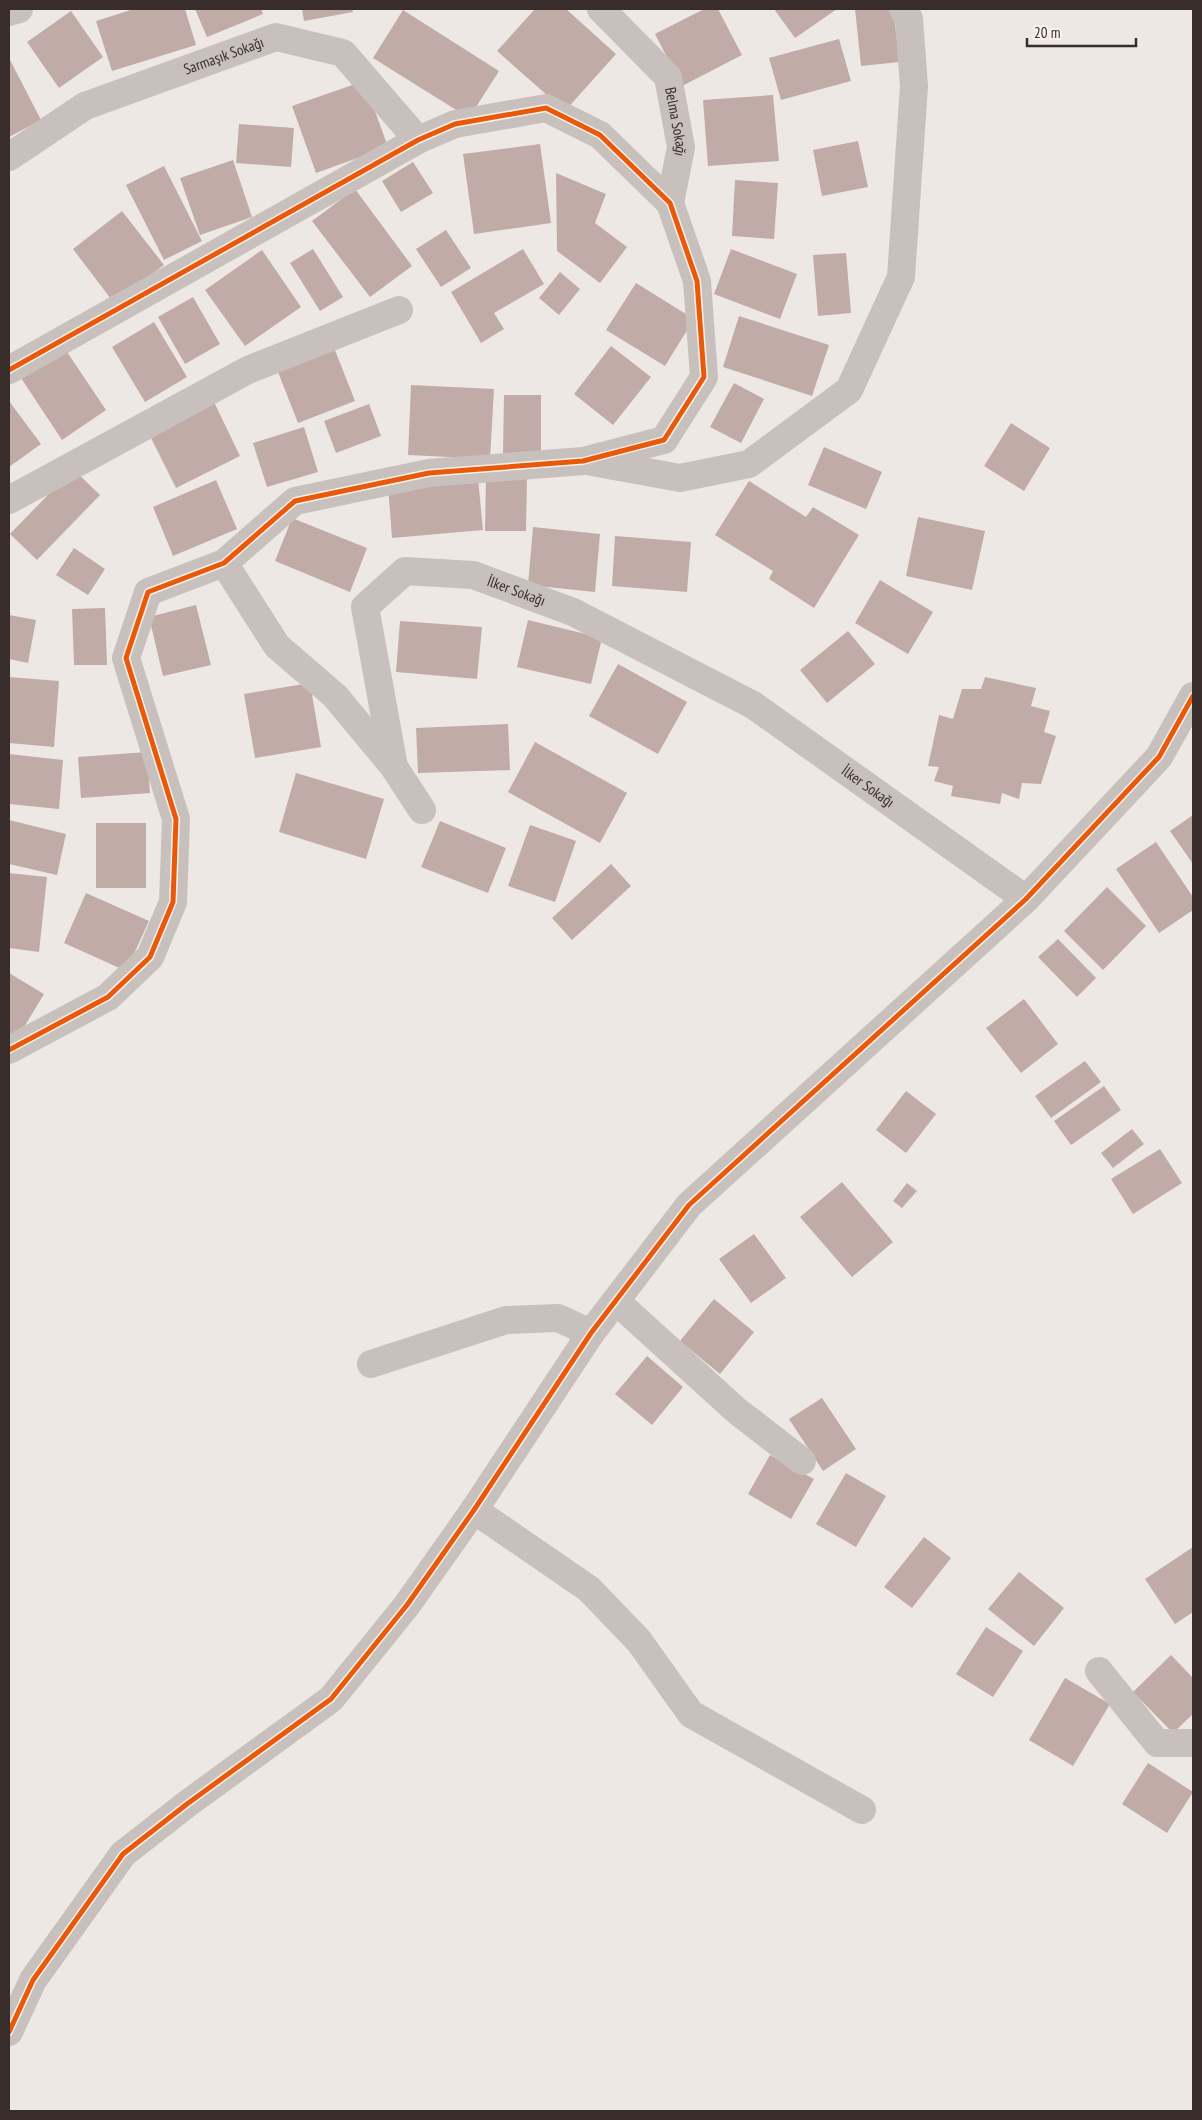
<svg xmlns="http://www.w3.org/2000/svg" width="1202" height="2120" font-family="'PT Sans Narrow',sans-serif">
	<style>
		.building { fill: #c0aba6 }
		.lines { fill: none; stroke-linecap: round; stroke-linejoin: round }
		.minor { stroke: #c7c0bc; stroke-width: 28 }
		.cycleway-casing { stroke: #f9f1ec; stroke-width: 8 }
		.cycleway { stroke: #e8590c; stroke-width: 5 }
		.labels { text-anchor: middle; stroke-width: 4; stroke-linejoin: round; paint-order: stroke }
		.street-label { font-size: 15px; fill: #382d2b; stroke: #f9f1ec }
	</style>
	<rect width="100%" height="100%" fill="#eee8e4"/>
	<path class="building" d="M 134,9 L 185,9 L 196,45 L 112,71 L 96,21 Z
		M 195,9 L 261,9 L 263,14 L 207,37 Z
		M 302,9 L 352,9 L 353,12 L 304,21 Z
		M 535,9 L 566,9 L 616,54 L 565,111 L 497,51 Z
		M 704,9 L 718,9 L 742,55 L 682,86 L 655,34 Z
		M 774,9 L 837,9 L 795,38 Z
		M 855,9 L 893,9 L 900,62 L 861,66 Z
		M 403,10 L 499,71 L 469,118 L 373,58 Z
		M 71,11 L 103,57 L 59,88 L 27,42 Z
		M 839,39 L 851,81 L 781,100 L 769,58 Z
		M 9,58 L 41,120 L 9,137 Z
		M 364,81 L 388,147 L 316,173 L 292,106 Z
		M 773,95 L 779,161 L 708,166 L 703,100 Z
		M 239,124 L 294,128 L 291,167 L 236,163 Z
		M 858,141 L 868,187 L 822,196 L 813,150 Z
		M 540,144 L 551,223 L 474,234 L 463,154 Z
		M 233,160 L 252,217 L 200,235 L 180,178 Z
		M 413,162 L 433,193 L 401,212 L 382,181 Z
		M 164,166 L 202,241 L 164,260 L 126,185 Z
		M 556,173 L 606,194 L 595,223 L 627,247 L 600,283 L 557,251 Z
		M 735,180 L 778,183 L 774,239 L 732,236 Z
		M 355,189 L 412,266 L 370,297 L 312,221 Z
		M 122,211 L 164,265 L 114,303 L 73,249 Z
		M 446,230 L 471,268 L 441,287 L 416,249 Z
		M 313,249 L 343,297 L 320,311 L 290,263 Z
		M 523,249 L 544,284 L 494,313 L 504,329 L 481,343 L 451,292 Z
		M 731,249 L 797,274 L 780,319 L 714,294 Z
		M 262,250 L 301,307 L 245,346 L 205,290 Z
		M 846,253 L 851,313 L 818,316 L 813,255 Z
		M 560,272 L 580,289 L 559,315 L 539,298 Z
		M 636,283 L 694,319 L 665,366 L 606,330 Z
		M 193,297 L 220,344 L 185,364 L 158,317 Z
		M 739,316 L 829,345 L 812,396 L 723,367 Z
		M 154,322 L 187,377 L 145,402 L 112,347 Z
		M 611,346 L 651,377 L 613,425 L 574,394 Z
		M 65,349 L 106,410 L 62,440 L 21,378 Z
		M 335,350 L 355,401 L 298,423 L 278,372 Z
		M 734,383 L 764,399 L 741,443 L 710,427 Z
		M 411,385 L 494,389 L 490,459 L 408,455 Z
		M 504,395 L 541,395 L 541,453 L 503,453 Z
		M 213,400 L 240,456 L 176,488 L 148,432 Z
		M 9,401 L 41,444 L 9,467 Z
		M 369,404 L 381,436 L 336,453 L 324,421 Z
		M 1011,423 L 1050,448 L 1024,491 L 984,466 Z
		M 304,427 L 318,472 L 267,487 L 253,443 Z
		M 824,447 L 882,472 L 866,509 L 808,485 Z
		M 73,469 L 100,495 L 37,560 L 10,534 Z
		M 486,476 L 527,476 L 526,531 L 485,531 Z
		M 478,478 L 483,530 L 392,538 L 388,485 Z
		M 216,480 L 237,529 L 173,556 L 153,507 Z
		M 749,481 L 806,517 L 813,507 L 859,535 L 814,608 L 769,579 L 773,571 L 715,535 Z
		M 918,517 L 985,531 L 972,590 L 906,576 Z
		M 292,518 L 367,548 L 350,592 L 275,561 Z
		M 533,527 L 600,534 L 595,592 L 528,585 Z
		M 615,536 L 691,542 L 687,592 L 612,586 Z
		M 74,548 L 105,569 L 88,595 L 56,575 Z
		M 880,580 L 933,612 L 908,654 L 855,623 Z
		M 196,605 L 211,665 L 163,676 L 149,617 Z
		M 105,608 L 107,665 L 74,665 L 72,609 Z
		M 9,615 L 36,620 L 28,663 L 9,659 Z
		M 528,620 L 602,638 L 591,684 L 517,667 Z
		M 400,621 L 482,627 L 477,679 L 396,672 Z
		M 848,631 L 875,664 L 827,703 L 800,670 Z
		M 618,664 L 687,702 L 658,754 L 589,716 Z
		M 9,677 L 59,681 L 54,747 L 9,743 Z
		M 985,677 L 1036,688 L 1031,706 L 1050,711 L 1044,732 L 1056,736 L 1041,784 L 1022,783 L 1019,799 L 1002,793 L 1000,804 L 951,796 L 953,786 L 934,781 L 939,767 L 928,766 L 939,715 L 953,719 L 962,689 L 981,689 Z
		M 310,683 L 321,747 L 255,758 L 244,694 Z
		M 508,724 L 510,770 L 418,773 L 416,728 Z
		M 535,742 L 627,793 L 600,843 L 508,792 Z
		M 147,752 L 150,793 L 81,798 L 78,757 Z
		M 9,754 L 63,760 L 59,809 L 9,804 Z
		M 296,773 L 384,799 L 366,859 L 279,832 Z
		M 1193,815 L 1193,864 L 1170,831 Z
		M 9,820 L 66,834 L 57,875 L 9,864 Z
		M 440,821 L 506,848 L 488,893 L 421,867 Z
		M 96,823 L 146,823 L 146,888 L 96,888 Z
		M 530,825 L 576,841 L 555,902 L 508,886 Z
		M 1156,842 L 1193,897 L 1193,910 L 1159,933 L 1116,869 Z
		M 611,864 L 631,886 L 572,940 L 552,918 Z
		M 9,873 L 47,877 L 39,952 L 9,948 Z
		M 1107,887 L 1146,926 L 1103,970 L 1064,931 Z
		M 86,893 L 149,921 L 126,971 L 64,943 Z
		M 1058,939 L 1096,978 L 1077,997 L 1038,957 Z
		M 9,973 L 44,994 L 15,1042 L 9,1038 Z
		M 1024,999 L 1058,1044 L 1021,1073 L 986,1028 Z
		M 1085,1061 L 1101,1082 L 1051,1118 L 1035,1096 Z
		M 1104,1086 L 1121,1110 L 1071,1145 L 1054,1121 Z
		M 906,1091 L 936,1114 L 906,1153 L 876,1130 Z
		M 1132,1129 L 1144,1144 L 1113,1168 L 1101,1153 Z
		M 1160,1149 L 1182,1183 L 1133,1214 L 1111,1179 Z
		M 842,1182 L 893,1242 L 852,1277 L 800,1217 Z
		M 907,1183 L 917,1191 L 902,1208 L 893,1201 Z
		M 754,1234 L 786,1278 L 751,1303 L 719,1259 Z
		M 714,1299 L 754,1332 L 720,1374 L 680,1341 Z
		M 647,1356 L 683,1387 L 652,1425 L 615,1394 Z
		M 822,1398 L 856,1449 L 823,1471 L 789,1419 Z
		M 770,1455 L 814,1479 L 791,1519 L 748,1494 Z
		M 846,1473 L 886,1496 L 856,1547 L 816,1524 Z
		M 924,1537 L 951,1558 L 912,1608 L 884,1587 Z
		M 1193,1547 L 1193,1612 L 1175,1624 L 1145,1579 Z
		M 1019,1572 L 1064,1608 L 1034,1646 L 988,1609 Z
		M 986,1627 L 1023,1651 L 993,1697 L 956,1674 Z
		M 1171,1655 L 1193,1678 L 1193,1714 L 1173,1733 L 1133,1692 Z
		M 1065,1678 L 1110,1704 L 1073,1766 L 1029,1740 Z
		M 1148,1763 L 1193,1792 L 1167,1833 L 1122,1804 Z"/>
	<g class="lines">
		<g class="minor">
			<path id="s1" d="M 601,9 L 668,77 L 681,147 L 670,203"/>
			<path d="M 9,12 L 19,9"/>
			<path id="s2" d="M 9,157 L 85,106 L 276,37 L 343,53 L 418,140"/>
			<path d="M 9,370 L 418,140 L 455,124 L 546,108 L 600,135 L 670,203 L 697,281 L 704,377 L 664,440 L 583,461 L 429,473 L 295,501 L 224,563 L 148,592 L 126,658 L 176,819 L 173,902 L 150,957 L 108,997 L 9,1050"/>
			<path d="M 592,462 L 680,478 L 749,464 L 849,390 L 901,277 L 914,86 L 909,19 L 903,9"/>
			<path d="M 9,500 L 248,370 L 399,310"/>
			<path id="s3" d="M 224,563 L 277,646 L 335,696 L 394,767 L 365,607 L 405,571 L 473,575 L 573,612 L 753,705 L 1026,899"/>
			<path d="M 394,767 L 422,810"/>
			<path d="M 616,1301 L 737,1411 L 802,1461"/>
			<path d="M 371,1364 L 506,1320 L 558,1318 L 591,1333"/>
			<path d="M 474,1510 L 589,1589 L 639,1641 L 691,1714 L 862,1810"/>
			<path d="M 1099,1671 L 1157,1743 L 1193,1743"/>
			<path d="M 9,2032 L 33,1980 L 123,1854 L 187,1804 L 331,1699 L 407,1605 L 474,1510 L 591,1333 L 689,1205 L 1026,899 L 1159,757 L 1193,696"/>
		</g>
		<defs>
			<path id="cycleway" d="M 9,370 L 418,140 L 455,124 L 546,108 L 600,135 L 670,203 L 697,281 L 704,377 L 664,440 L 583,461 L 429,473 L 295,501 L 224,563 L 148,592 L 126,658 L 176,819 L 173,902 L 150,957 L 108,997 L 9,1050
				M 9,2032 L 33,1980 L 123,1854 L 187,1804 L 331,1699 L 407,1605 L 474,1510 L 591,1333 L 689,1205 L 1026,899 L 1159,757 L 1193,696"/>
		</defs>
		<use href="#cycleway" class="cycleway-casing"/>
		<use href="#cycleway" class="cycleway"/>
	</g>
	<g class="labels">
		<g class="street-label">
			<text dy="5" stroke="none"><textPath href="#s2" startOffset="239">Sarmaşık Sokağı</textPath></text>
			<text dy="5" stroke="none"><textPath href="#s1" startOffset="141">Belma Sokağı</textPath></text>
			<text dy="5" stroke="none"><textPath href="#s3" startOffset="598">İlker Sokağı</textPath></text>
			<text dy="5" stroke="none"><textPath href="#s3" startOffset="1002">İlker Sokağı</textPath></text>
		</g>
	</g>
	<rect width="1202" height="2120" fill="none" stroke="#382d2b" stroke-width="20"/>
	<path d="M1027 38v8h109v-8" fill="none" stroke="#382d2b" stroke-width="2.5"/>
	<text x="1034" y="38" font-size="15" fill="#382d2b" stroke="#f9f1ec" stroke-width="4" paint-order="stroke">20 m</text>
</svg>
